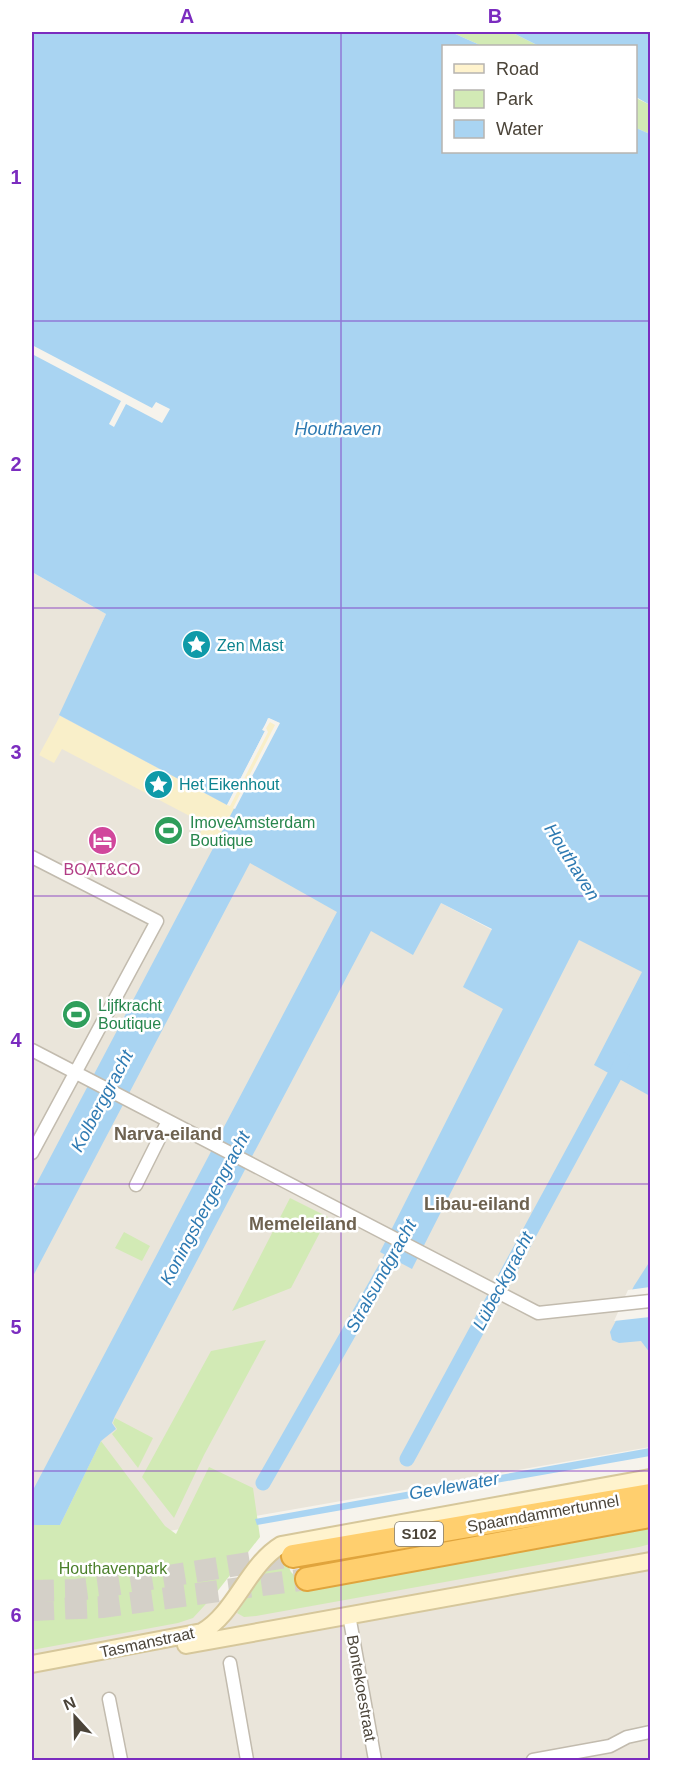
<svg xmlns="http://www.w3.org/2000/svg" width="682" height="1792" font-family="Helvetica,sans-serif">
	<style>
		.residential { fill: #eae5da }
		.green { fill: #d2eab5 }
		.sand { fill: #f9efc9 }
		.water { fill: #a9d4f2 }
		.pier { fill: #f6f3ec }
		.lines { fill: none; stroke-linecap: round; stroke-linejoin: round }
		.canal { stroke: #a9d4f2; stroke-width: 15 }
		.highway-tunnel { stroke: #d4d0c8; stroke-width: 22; stroke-dasharray: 22 11; stroke-linecap: butt }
		.street-casing { stroke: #c2bbae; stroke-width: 15 }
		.secondary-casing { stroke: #d6c79b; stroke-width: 20 }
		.highway-casing { stroke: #e0a43c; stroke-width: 26 }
		.street { stroke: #fff; stroke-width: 12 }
		.secondary { stroke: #fff3cd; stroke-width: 16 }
		.highway { stroke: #ffcf6e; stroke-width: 22 }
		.grid { fill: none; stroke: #7b2cbf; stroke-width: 1.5; stroke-opacity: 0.55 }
		.labels { text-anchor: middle; stroke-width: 5; stroke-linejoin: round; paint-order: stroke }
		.shield { fill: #fff; stroke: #817c74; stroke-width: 1.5 }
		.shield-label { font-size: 15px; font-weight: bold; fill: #4b4439 }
		.culture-label { font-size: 16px; fill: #0d838f; stroke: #fff; text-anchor: start }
		.leisure-label { font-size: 16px; fill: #27864d; stroke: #fff; text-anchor: start }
		.hotel-label { font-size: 16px; fill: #b23c85; stroke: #fff }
		.street-label { font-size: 16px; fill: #4b4439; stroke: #fff }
		.park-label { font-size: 16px; fill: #4a7f2a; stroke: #fff }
		.water-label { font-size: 18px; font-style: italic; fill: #2e7ab2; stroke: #fff }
		.neighbourhood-label { font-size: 18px; font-weight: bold; fill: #6e6250; stroke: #fff }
		.neatline { fill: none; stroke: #7b2cbf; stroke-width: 2 }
		.grid-label { font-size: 20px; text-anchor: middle; font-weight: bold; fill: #7b2cbf }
	</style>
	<rect width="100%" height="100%" fill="#f6f3ec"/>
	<path class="residential" d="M 32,572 L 106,614 L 60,715 L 235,809 L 222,834 L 441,903 L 492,930 L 650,925 L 650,1447 L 169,1531 L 32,1523 Z
		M 650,1521 L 650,1760 L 32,1760 L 32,1635 Z"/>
	<path class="green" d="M 451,32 L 511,32 L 539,46 L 482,46 Z
		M 636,98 L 650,105 L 650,134 L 636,128 Z
		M 290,1198 L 328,1217 L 291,1288 L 232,1311 Z
		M 124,1232 L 150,1246 L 142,1261 L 115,1248 Z
		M 266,1340 L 204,1455 L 174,1518 L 142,1477 L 211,1351 Z
		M 115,1418 L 153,1438 L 138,1468 L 112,1434 L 117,1429 L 113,1423 Z
		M 101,1441 L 165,1526 L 176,1534 L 209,1467 L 253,1488 L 260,1537 L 216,1593 L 193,1618 L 178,1623 L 32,1650 L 32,1525 L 60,1525 Z
		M 650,1527 L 650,1544 L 639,1547 L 256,1616 L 244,1617 L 237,1613 L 274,1557 L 282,1553 L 291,1572 L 303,1584 Z"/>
	<path class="sand" d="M 60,716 L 227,805 L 265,732 L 269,718 L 280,723 L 214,848 L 197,839 L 205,824 L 62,749 L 54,763 L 39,755 Z"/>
	<path class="water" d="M 32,32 L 451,32 L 482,46 L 444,46 L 444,152 L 636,152 L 636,128 L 650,134 L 650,1096 L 594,1065 L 642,972 L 579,940 L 412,1269 L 380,1252 L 503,1009 L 463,987 L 492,929 L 441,903 L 413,955 L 371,931 L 115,1416 L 112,1423 L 116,1429 L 101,1441 L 60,1525 L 32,1525 L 32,1489 L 33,1490 L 337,912 L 250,863 L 32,1278 L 32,1192 L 279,723 L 268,718 L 263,730 L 265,731 L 227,805 L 59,715 L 106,614 L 32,572 Z
		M 511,32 L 650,32 L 650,105 L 636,97 L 636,46 L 539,46 Z
		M 650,1261 L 650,1361 L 650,1353 L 641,1341 L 619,1343 L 612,1340 L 610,1332 L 634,1286 Z
		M 650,1448 L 650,1456 L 257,1525 L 255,1519 Z"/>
	<path class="pier" d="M 32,345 L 152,408 L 156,402 L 170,409 L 162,423 L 126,404 L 114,427 L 109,424 L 121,401 L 32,354 Z
		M 269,718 L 280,723 L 235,809 L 233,808 L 275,725 L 270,722 L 266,728 L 268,732 L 230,806 L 227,805 L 265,731 L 262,730 Z
		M 650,1287 L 650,1317 L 614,1321 L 628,1290 Z"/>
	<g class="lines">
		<path class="canal" d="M 407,1459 L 623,1060
			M 263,1483 L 401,1241"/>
		<path class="highway-tunnel" d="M 32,1591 L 76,1590 L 107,1586 L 293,1556
			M 32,1610 L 102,1607 L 307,1579"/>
		<defs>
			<path id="street" d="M 32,857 L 157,921 L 32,1153
				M 32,1050 L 538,1313 L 650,1301
				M 136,1185 L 168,1121
				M 349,1615 L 375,1760
				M 230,1663 L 247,1760
				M 109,1699 L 121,1760
				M 533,1760 L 610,1746 L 627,1737 L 650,1732"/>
			<path id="secondary" d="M 186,1645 L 650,1561
				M 32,1664 L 202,1632 C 235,1613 248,1565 281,1545 L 650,1478"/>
			<path id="highway" d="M 293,1556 L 650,1495
				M 307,1579 L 650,1516"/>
		</defs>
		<use href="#street" class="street-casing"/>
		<use href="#secondary" class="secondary-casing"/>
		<use href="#highway" class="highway-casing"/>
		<use href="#street" class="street"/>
		<use href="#secondary" class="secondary"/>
		<use href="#highway" class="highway"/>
	</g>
	<path class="grid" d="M 341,32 L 341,1760M 32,321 L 650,321M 32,608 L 650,608M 32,896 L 650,896M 32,1184 L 650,1184M 32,1471 L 650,1471"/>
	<defs>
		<symbol id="sight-disc" viewBox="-11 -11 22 22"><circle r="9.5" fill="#0f9aa8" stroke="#fff"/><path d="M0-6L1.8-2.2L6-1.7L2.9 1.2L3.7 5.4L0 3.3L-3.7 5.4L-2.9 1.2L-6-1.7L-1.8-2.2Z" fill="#fff"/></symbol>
		<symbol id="stadium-disc" viewBox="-11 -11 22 22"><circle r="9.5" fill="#2e9e5b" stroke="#fff"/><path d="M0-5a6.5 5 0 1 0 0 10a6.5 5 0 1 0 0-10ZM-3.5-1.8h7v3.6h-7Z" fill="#fff"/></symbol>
		<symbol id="hotel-disc" viewBox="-11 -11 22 22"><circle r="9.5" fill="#d1479c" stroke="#fff"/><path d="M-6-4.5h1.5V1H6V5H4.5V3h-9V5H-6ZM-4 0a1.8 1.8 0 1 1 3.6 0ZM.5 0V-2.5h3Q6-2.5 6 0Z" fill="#fff"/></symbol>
	</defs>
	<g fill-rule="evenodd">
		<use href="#sight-disc" x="180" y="628" width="33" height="33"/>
		<use href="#sight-disc" x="142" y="768" width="33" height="33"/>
		<use href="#stadium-disc" x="152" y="814" width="33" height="33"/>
		<use href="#hotel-disc" x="86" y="824" width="33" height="33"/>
		<use href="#stadium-disc" x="60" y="998" width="33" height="33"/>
	</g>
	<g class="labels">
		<rect class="shield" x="395" y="1522" width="48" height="24" rx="4.5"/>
		<g class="shield-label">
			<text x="419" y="1539">S102</text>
		</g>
		<g class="culture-label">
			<text x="217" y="651">Zen Mast</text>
			<text x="179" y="790">Het Eikenhout</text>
		</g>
		<g class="leisure-label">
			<text x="190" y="828">ImoveAmsterdam<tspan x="190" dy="18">Boutique</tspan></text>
			<text x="98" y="1011">Lijfkracht<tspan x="98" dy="18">Boutique</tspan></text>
		</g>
		<g class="hotel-label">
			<text x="102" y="875">BOAT&amp;CO</text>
		</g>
		<g class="street-label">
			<text transform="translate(543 1513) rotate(-10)" y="6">Spaarndammertunnel</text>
			<text transform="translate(147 1642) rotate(-12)" y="6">Tasmanstraat</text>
			<text transform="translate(362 1688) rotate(80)" y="6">Bontekoestraat</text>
		</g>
		<g class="park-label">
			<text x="113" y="1574">Houthavenpark</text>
		</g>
		<g class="water-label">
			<text x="338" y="435">Houthaven</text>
			<text transform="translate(572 862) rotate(58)" y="6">Houthaven</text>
			<text transform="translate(102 1101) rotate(-62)" y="6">Kolberggracht</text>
			<text transform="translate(205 1208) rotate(-62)" y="6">Koningsbergengracht</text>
			<text transform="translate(381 1276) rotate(-61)" y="6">Stralsundgracht</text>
			<text transform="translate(503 1281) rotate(-62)" y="6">Lübeckgracht</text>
			<text transform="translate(454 1486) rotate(-10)" y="6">Gevlewater</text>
		</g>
		<g class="neighbourhood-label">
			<text x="168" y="1140">Narva-eiland</text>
			<text x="477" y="1210">Libau-eiland</text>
			<text x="303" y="1230">Memeleiland</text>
		</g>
	</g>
	<rect width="682" height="1792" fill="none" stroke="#ffffff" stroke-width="66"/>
	<rect x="442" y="45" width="195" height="108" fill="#ffffff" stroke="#b7b4b0" stroke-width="1.5"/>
	<rect x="454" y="64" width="30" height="9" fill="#fff3cd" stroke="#b7b4b0" stroke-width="1.5"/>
	<text x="496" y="75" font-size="18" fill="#4b4439">Road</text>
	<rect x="454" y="90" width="30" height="18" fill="#d2eab5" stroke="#b7b4b0" stroke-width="1.5"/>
	<text x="496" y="105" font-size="18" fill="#4b4439">Park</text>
	<rect x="454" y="120" width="30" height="18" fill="#a9d4f2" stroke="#b7b4b0" stroke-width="1.5"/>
	<text x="496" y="135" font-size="18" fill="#4b4439">Water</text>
	<g transform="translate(75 1717) rotate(338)" stroke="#ffffff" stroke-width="4.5" paint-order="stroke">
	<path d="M0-4.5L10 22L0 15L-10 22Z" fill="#4b4439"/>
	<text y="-9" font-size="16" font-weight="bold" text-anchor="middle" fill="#4b4439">N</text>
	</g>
	<rect x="33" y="33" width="616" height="1726" class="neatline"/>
	<g class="grid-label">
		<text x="187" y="23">A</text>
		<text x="495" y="23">B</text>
		<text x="16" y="184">1</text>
		<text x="16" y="471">2</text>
		<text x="16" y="759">3</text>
		<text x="16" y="1047">4</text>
		<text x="16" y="1334">5</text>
		<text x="16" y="1622">6</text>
	</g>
</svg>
